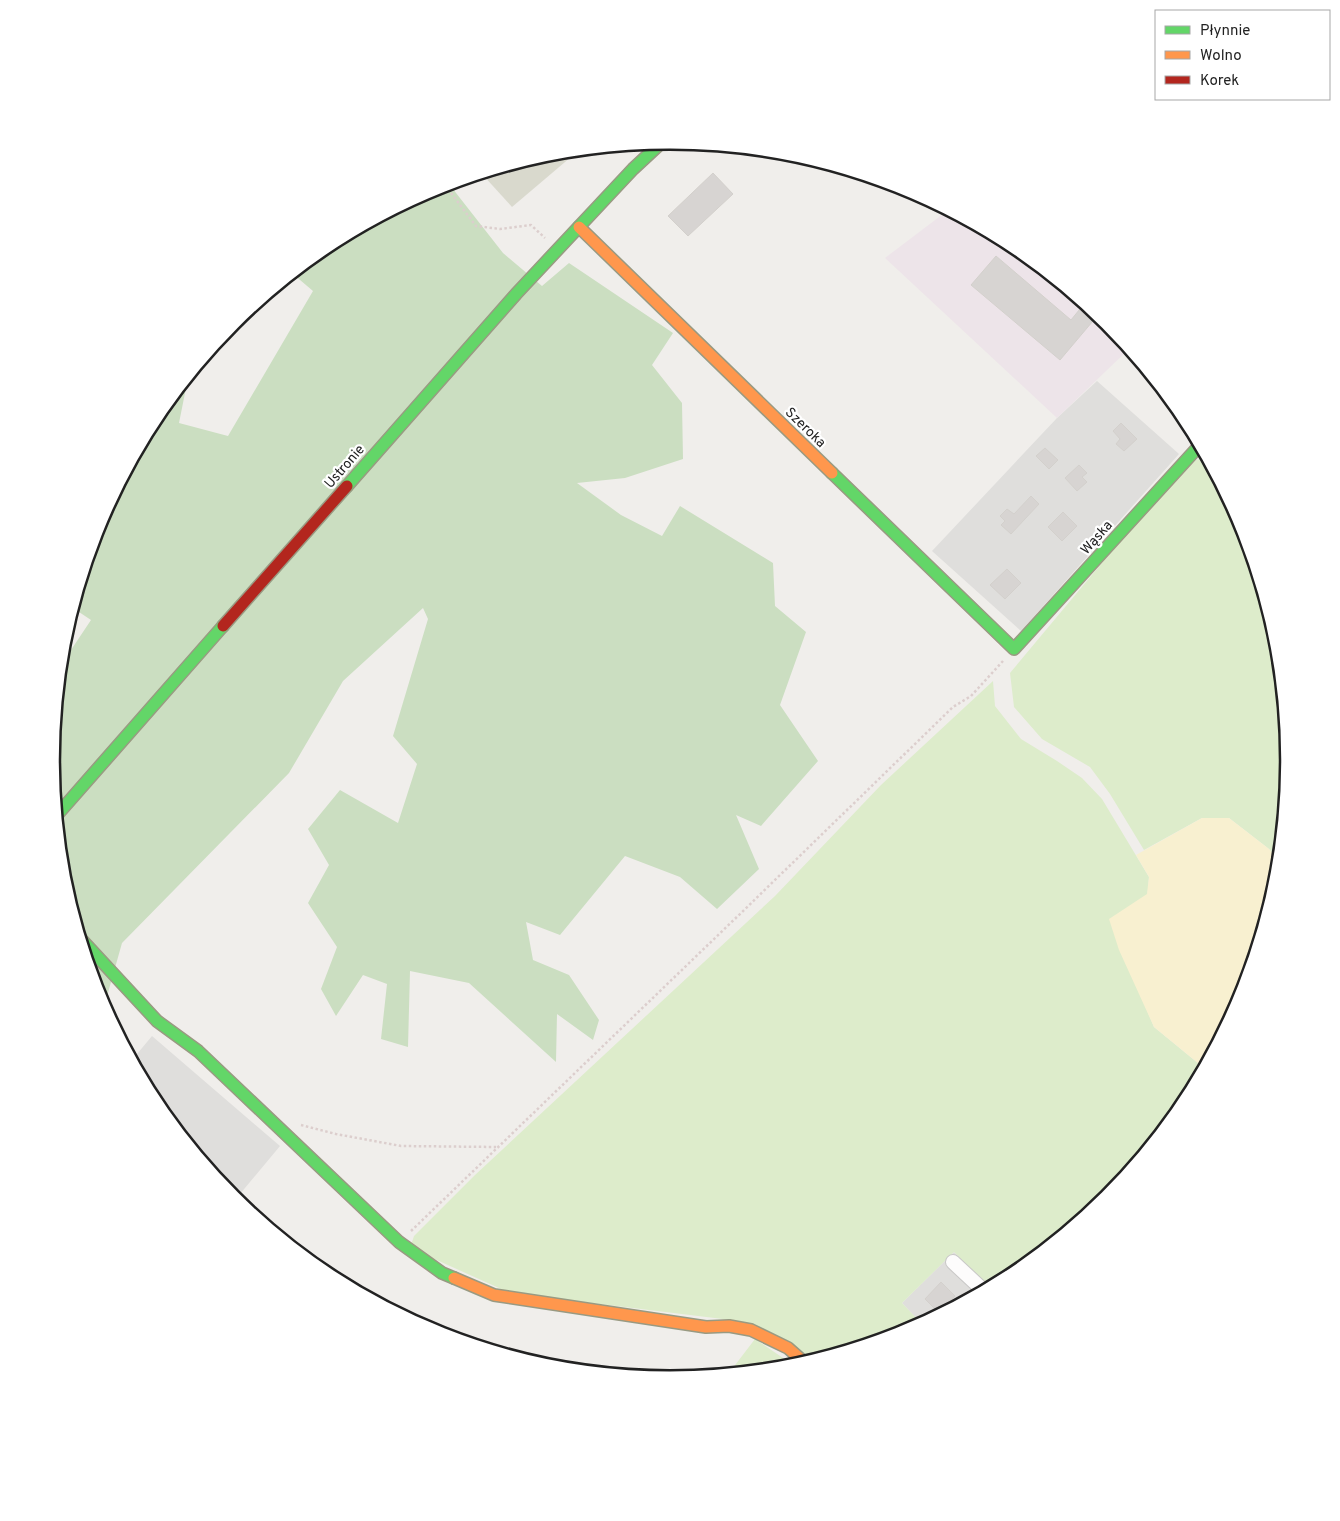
<svg xmlns="http://www.w3.org/2000/svg" width="1340" height="1521" font-family="Overpass,sans-serif">
	<style>
		.residential { fill: #dfdedc }
		.industrial { fill: #ede4e9 }
		.construction { fill: #d9d9cd }
		.grass { fill: #ddeccb }
		.forest { fill: #cbdec1 }
		.sand { fill: #f8f0d0 }
		.building { fill: #d7d4d2; stroke: #d3d0cc }
		.lines { fill: none; stroke-linecap: round; stroke-linejoin: round }
		.street-casing { stroke: #c9c8c7; stroke-width: 16 }
		.fast-casing { stroke: #999a82; stroke-width: 14 }
		.slow-casing { stroke: #999a82; stroke-width: 14 }
		.jam-casing { stroke: #999a82; stroke-width: 14 }
		.path { stroke: #dccecd; stroke-width: 2.5; stroke-dasharray: 2.5 2.5; stroke-linecap: butt }
		.street { stroke: #fdfcfc; stroke-width: 14 }
		.fast { stroke: #63d668; stroke-width: 11 }
		.slow { stroke: #ff974d; stroke-width: 11 }
		.jam { stroke: #b3261e; stroke-width: 11 }
		.labels { text-anchor: middle; stroke-width: 4.5; stroke-linejoin: round; paint-order: stroke }
		.street-label { font-size: 14px; fill: #222; stroke: #fff }
		.rim { fill: none; stroke: #222; stroke-width: 2.5 }
	</style>
	<rect width="100%" height="100%" fill="#f0eeeb"/>
	<path class="residential" d="M 1097,381 L 1179,454 L 1021,631 L 932,551 L 1057,418 Z
		M 152,1036 L 280,1146 L 235,1200 L 155,1104 L 132,1060 Z
		M 954,1252 L 990,1288 L 922,1324 L 902,1303 Z"/>
	<path class="industrial" d="M 947,211 L 1014,246 L 1108,323 L 1129,349 L 1057,418 L 885,258 Z"/>
	<path class="construction" d="M 578,151 L 512,207 L 482,174 L 550,154 Z"/>
	<path class="grass" d="M 1207,458 L 1242,524 L 1277,640 L 1289,761 L 1279,861 L 1269,849 L 1229,818 L 1202,818 L 1144,850 L 1110,794 L 1090,767 L 1042,739 L 1014,707 L 1010,673 L 1132,527 L 1196,460 Z
		M 993,681 L 995,706 L 1021,739 L 1057,761 L 1082,778 L 1102,799 L 1149,877 L 1139,991 L 1154,1027 L 1204,1068 L 1184,1104 L 1107,1198 L 1014,1275 L 990,1288 L 954,1252 L 902,1303 L 922,1324 L 907,1332 L 810,1361 L 739,1321 L 510,1293 L 410,1248 L 414,1236 L 475,1175 L 775,896 L 881,785 Z
		M 755,1339 L 795,1366 L 729,1373 Z"/>
	<path class="forest" d="M 449,184 L 503,253 L 542,286 L 569,263 L 673,333 L 652,365 L 682,403 L 683,459 L 625,478 L 577,483 L 621,515 L 662,536 L 680,506 L 773,563 L 775,606 L 806,632 L 780,705 L 818,761 L 761,826 L 736,815 L 759,869 L 717,909 L 680,877 L 625,856 L 560,935 L 526,922 L 533,960 L 569,975 L 599,1020 L 593,1040 L 557,1014 L 556,1062 L 469,983 L 410,971 L 408,1047 L 381,1039 L 387,984 L 363,975 L 336,1016 L 321,989 L 337,947 L 308,903 L 329,865 L 308,829 L 340,790 L 398,823 L 417,764 L 393,736 L 428,619 L 423,608 L 343,681 L 289,773 L 122,943 L 104,1007 L 98,997 L 63,881 L 51,761 L 61,665 L 91,620 L 73,608 L 98,523 L 156,416 L 188,378 L 179,423 L 228,436 L 313,291 L 293,274 L 326,246 L 433,189 Z"/>
	<path class="sand" d="M 1202,818 L 1229,818 L 1269,849 L 1279,861 L 1277,882 L 1242,998 L 1204,1068 L 1154,1027 L 1119,950 L 1109,919 L 1147,894 L 1149,877 L 1136,855 Z"/>
	<path class="building" d="M 713,173 L 733,194 L 688,236 L 668,216 Z
		M 996,256 L 1071,320 L 1084,304 L 1098,315 L 1060,360 L 971,285 Z
		M 1121,423 L 1137,439 L 1124,451 L 1116,444 L 1120,439 L 1113,431 Z
		M 1045,448 L 1058,460 L 1049,469 L 1036,456 Z
		M 1079,465 L 1087,473 L 1082,477 L 1087,482 L 1077,491 L 1065,478 Z
		M 1031,496 L 1039,504 L 1011,534 L 1001,525 L 1005,521 L 1000,516 L 1007,509 L 1014,514 Z
		M 1063,512 L 1077,526 L 1062,541 L 1048,527 Z
		M 1007,569 L 1021,583 L 1005,599 L 990,585 Z
		M 941,1282 L 955,1296 L 938,1312 L 925,1299 Z"/>
	<g class="lines">
		<defs>
			<path id="street" d="M 953,1262 L 984,1291"/>
			<path id="fast" d="M 832,473 L 1014,649 L 1200,445
				M 347,486 L 516,294 L 633,169 L 661,143
				M 57,815 L 223,626
				M 81,939 L 157,1021 L 198,1051 L 399,1242 L 442,1273 L 454,1278"/>
			<path id="slow" d="M 579,227 L 832,473
				M 454,1278 L 494,1295 L 706,1327 L 729,1326 L 751,1330 L 788,1348 L 805,1363"/>
			<path id="jam" d="M 223,626 L 347,486"/>
		</defs>
		<use href="#street" class="street-casing"/>
		<use href="#fast" class="fast-casing"/>
		<use href="#slow" class="slow-casing"/>
		<use href="#jam" class="jam-casing"/>
		<path class="path" d="M 445,185 L 476,226 L 500,229 L 531,225 L 545,238
			M 301,1125 L 336,1134 L 401,1146 L 496,1147
			M 411,1231 L 741,913 L 953,707 L 971,696 L 1003,661"/>
		<use href="#street" class="street"/>
		<use href="#fast" class="fast"/>
		<use href="#slow" class="slow"/>
		<use href="#jam" class="jam"/>
	</g>
	<g class="labels">
		<g class="street-label">
			<text transform="translate(806 427) rotate(44)" y="5">Szeroka</text>
			<text transform="translate(344 466) rotate(-49)" y="5">Ustronie</text>
			<text transform="translate(1096 537) rotate(-48)" y="5">Wąska</text>
		</g>
	</g>
	<path d="M0 0H1340V1521H0ZM60 760a610 610 0 1 1 1220 0a610 610 0 1 1-1220 0Z" fill="#fff" fill-rule="evenodd"/>
	<path class="rim" d="M60 760a610 610 0 1 1 1220 0a610 610 0 1 1-1220 0Z"/>
	<rect x="1155" y="10" width="175" height="90" fill="#ffffff" stroke="#a7a7a7"/>
	<rect x="1165" y="26" width="25" height="8" fill="#63d668" stroke="#a7a7a7"/>
	<text x="1200" y="35" font-size="15" fill="#222222">Płynnie</text>
	<rect x="1165" y="51" width="25" height="8" fill="#ff974d" stroke="#a7a7a7"/>
	<text x="1200" y="60" font-size="15" fill="#222222">Wolno</text>
	<rect x="1165" y="76" width="25" height="8" fill="#b3261e" stroke="#a7a7a7"/>
	<text x="1200" y="85" font-size="15" fill="#222222">Korek</text>
</svg>
